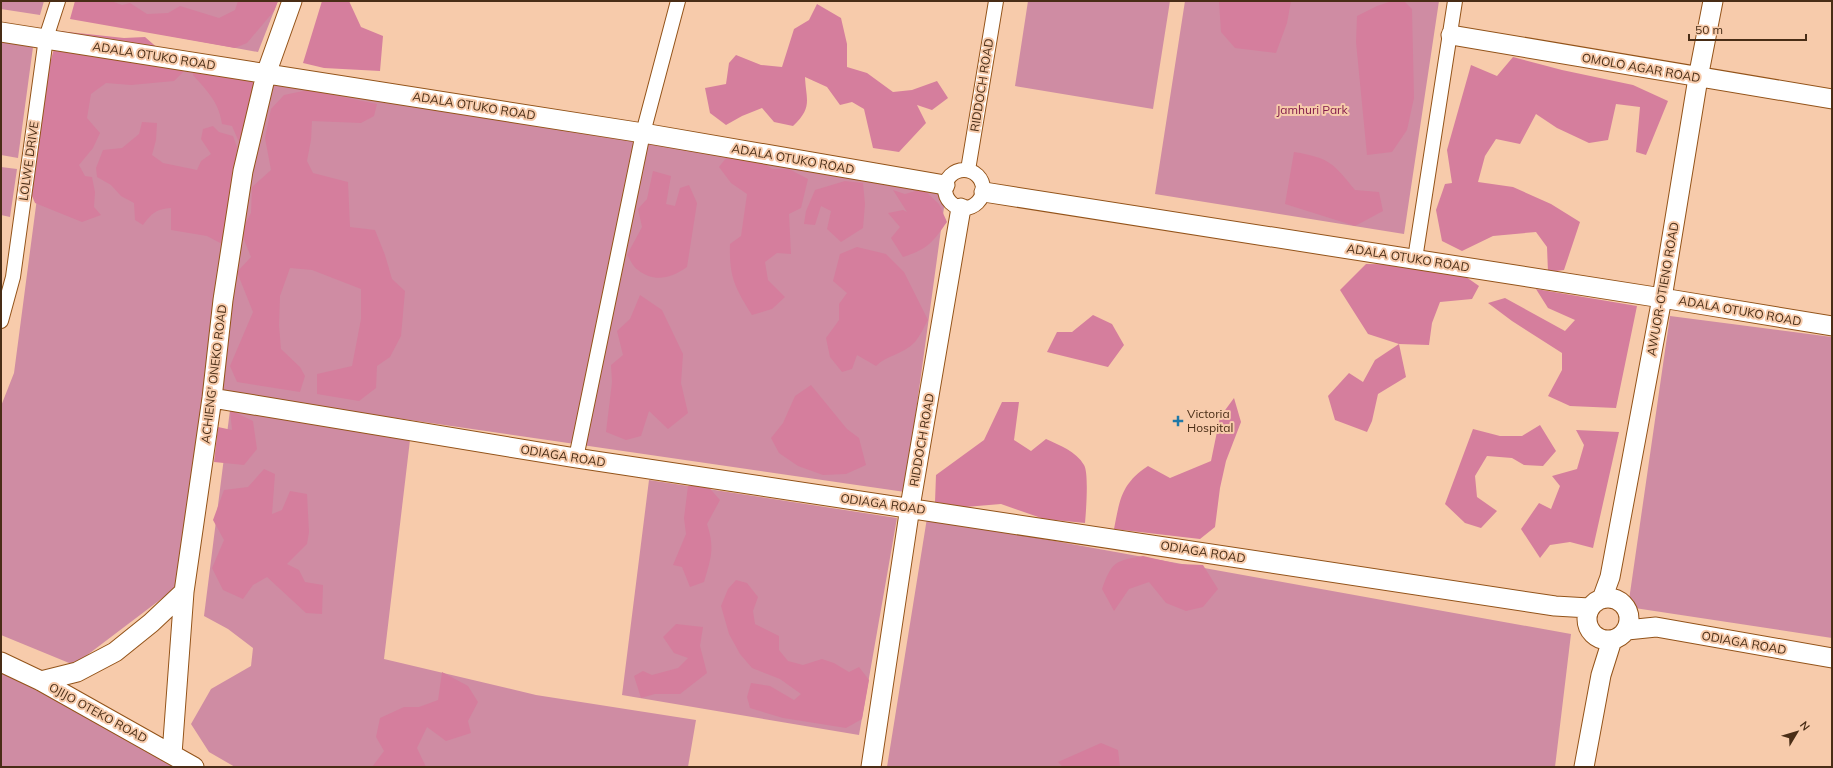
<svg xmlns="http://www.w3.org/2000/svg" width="1833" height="768" font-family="Mulish,sans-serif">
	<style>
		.green { fill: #cf8ca3; fill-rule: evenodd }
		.forest { fill: #d57e9d }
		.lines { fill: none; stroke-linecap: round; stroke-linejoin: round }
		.street-casing { stroke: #935319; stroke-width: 16 }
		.secondary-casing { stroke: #935319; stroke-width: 21 }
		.street { stroke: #fff; stroke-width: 14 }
		.secondary { stroke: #fff; stroke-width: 19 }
		.poi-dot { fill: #2078a7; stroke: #f7cbab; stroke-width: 1.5 }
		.labels { text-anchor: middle; stroke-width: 4; stroke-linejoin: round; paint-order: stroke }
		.street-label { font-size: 12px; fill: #492d16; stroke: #f7cbab }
		.park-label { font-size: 12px; fill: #831c4b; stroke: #f7cbab }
		.poi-label { font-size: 12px; fill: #492d16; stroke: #f7cbab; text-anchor: start }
	</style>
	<rect width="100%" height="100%" fill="#f7cbab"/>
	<path class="green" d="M 1,1 L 44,1 L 40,15 L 1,9 Z
		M 84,1 L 278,1 L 258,52 L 78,19 Z
		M 1028,1 L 1170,1 L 1153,109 L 1015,86 Z
		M 1185,1 L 1439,1 L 1404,234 L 1155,194 Z
		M 59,31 L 946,193 L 905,492 L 203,390 L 204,401 L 177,587 L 74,665 L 1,635 L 1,406 L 14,373 ZM 259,80 L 205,378 L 204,378 L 222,244 Z
		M 1,42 L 33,47 L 18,158 L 1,155 Z
		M 1,167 L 17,169 L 10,217 L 1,215 Z
		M 1670,316 L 1832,337 L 1832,638 L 1628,607 Z
		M 230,410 L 410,440 L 384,659 L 536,695 L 696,720 L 688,767 L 235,767 L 209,752 L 191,724 L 211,689 L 251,666 L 253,648 L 228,629 L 204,616 Z
		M 649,480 L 897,518 L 859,735 L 622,695 Z
		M 927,518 L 1571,634 L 1555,767 L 887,767 Z
		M 1,672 L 190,767 L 1,767 Z"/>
	<path class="forest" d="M 75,1 L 111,1 L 122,5 L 130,3 L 147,14 L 168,13 L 180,6 L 219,18 L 235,10 L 238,1 L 278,1 L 274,11 L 247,43 L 235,48 L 70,19 Z
		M 322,1 L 349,1 L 361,27 L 383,36 L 380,71 L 324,68 L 303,63 Z
		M 1219,1 L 1291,1 L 1287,23 L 1276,53 L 1235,48 L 1221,32 Z
		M 1392,1 L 1404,1 L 1412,9 L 1414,98 L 1407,130 L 1392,152 L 1367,155 L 1356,42 L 1357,16 L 1377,6 Z
		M 817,4 L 841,18 L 847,44 L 847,67 L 867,73 L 893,92 L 912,90 L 937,81 L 948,98 L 932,110 L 917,105 L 926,123 L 899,152 L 873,148 L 864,109 L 852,102 L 840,105 L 827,87 L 805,77 C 806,100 813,107 793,126 L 774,122 L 762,108 L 742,116 L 726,125 L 710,113 L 705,88 L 726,84 L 729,63 L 736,55 L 761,65 L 782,67 L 794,29 L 809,20 Z
		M 59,31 L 124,38 L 145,37 L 184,71 L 174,81 L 131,85 L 106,83 L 91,94 L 87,118 L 100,133 L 93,148 L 79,165 L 85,176 L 92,177 L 95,192 L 94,207 L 101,215 L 82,222 L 35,203 L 29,189 L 50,63 Z
		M 198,56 L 261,65 L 244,143 L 238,140 L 232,126 L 222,124 C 219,102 207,91 193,75 Z
		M 1513,57 L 1562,70 L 1633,85 L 1668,101 L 1646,155 L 1636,152 L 1640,107 L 1616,104 L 1608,140 L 1589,143 L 1557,128 L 1536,114 L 1520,144 L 1496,139 L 1485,156 L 1478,182 L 1513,187 L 1551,204 L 1580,222 L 1564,270 L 1548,272 L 1547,247 L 1536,232 L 1493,236 L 1462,251 L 1442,241 L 1436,210 L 1445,184 L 1452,183 L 1447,150 L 1471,65 L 1497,76 Z
		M 308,90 L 377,104 L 374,116 L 361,123 L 312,121 L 311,140 L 307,161 L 313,173 L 348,182 L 350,227 L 375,230 L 385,255 L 392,279 L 405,291 L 401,336 L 390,357 L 377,366 L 376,388 L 359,401 L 317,394 L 317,374 L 352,366 L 361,319 L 361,289 L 312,270 L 290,268 L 280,296 L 279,325 L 281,349 L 300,367 L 305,376 L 300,392 L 237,382 L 230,366 L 253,312 L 237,272 L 251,257 L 241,232 L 251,213 L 252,187 L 271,170 L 265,138 L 271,109 L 284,95 Z
		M 142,122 L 157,123 L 156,140 L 152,155 L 163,163 L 197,170 L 201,161 L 211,154 L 201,139 L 203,129 L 213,126 L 219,132 L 233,136 L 237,147 L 235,167 L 227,233 L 222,244 L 207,236 L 171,230 L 171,208 C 156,209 152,213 143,225 L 135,220 L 134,203 L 121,196 L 111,185 L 97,177 L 96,168 L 103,150 L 122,148 L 139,134 Z
		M 747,151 L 772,169 L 789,169 L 808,179 L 801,208 L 789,214 L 791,254 L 777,253 L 765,262 L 768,280 L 785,297 L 772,309 L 752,315 C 735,288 729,277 730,244 L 741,236 L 747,194 L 731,183 L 719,167 L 730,153 Z
		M 1294,152 C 1330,158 1333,163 1355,190 L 1379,192 L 1383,211 L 1355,226 L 1285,204 Z
		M 653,171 L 671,176 L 666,204 L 675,206 L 680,188 L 689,185 L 697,203 L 687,267 C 672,278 654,283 638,270 C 633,267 630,259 627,255 L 642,227 L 638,209 L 647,199 Z
		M 845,181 L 863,183 L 865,204 L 863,228 L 841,242 L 827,229 L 831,211 L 821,206 L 815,225 L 804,224 L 806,211 L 815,190 Z
		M 923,189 L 939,204 L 947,222 C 932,243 928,249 903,257 L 891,238 L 900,227 L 888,213 L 903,210 L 907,212 L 893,190 L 905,194 Z
		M 857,247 L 886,254 L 904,272 L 928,320 C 924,327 920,336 915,342 C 904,354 887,355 876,366 L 857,355 L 852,369 L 842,372 L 830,357 L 826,338 L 839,320 L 839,304 L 847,293 L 833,281 L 840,254 Z
		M 1366,264 L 1449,265 L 1479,286 L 1472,299 L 1440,302 L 1432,323 L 1429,345 L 1399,344 L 1406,377 L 1378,394 L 1372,421 L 1367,432 L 1335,420 L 1328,396 L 1349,373 L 1363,382 L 1375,360 L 1399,344 L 1368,334 L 1340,290 Z
		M 1536,289 L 1637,306 L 1616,408 L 1570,406 L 1548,396 L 1562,370 L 1562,353 L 1512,321 L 1488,303 L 1505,298 L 1565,331 L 1575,320 L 1548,308 Z
		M 640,295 L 662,310 L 683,354 L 681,383 L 688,413 L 668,429 L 649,411 L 641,436 L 626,440 L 606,432 L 612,382 L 611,365 L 623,355 L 617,331 L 630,319 Z
		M 1093,315 L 1112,324 L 1124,345 L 1108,367 L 1047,352 L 1057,332 L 1072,332 Z
		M 811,385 L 847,429 L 859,438 L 866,465 L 846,474 L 823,475 L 798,466 L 779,453 L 771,438 L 783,423 L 795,396 Z
		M 1234,398 L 1241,422 L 1226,461 L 1220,488 L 1215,527 L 1200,539 L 1114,529 C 1120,499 1121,484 1148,466 L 1170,478 L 1211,461 L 1220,417 Z
		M 1002,402 L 1019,402 L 1014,440 L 1031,451 L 1046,439 C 1059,445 1076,451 1084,465 C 1089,473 1086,512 1085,523 L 1044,519 L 1001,504 L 965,507 L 935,502 L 936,475 L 984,440 Z
		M 230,410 L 253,421 L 257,449 L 244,465 L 214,462 L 218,427 L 232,430 Z
		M 1540,425 L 1556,451 L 1543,466 L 1524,465 L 1512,458 L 1487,456 L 1475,476 L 1477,497 L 1497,511 L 1481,528 L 1465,523 L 1445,504 L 1473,429 L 1500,436 L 1522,436 Z
		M 1576,430 L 1619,432 L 1593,548 L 1570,542 L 1550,545 L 1540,558 L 1521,529 L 1539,503 L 1551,509 L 1560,486 L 1552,476 L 1577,469 L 1584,445 Z
		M 264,469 L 275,474 L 272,514 L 282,510 L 290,491 L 307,494 L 309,532 L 307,544 L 287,564 L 299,570 L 305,582 L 323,585 L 322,614 L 306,613 L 267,577 L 253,585 L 243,599 L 223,590 L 212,568 L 224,540 L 213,520 L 224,490 L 248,487 Z
		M 706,484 L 720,500 L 707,524 C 715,548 711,558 704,582 L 690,587 L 682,567 L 673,565 L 686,534 L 684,518 L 688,486 Z
		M 1143,556 L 1178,564 L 1203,565 L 1218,589 L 1203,607 L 1186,611 L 1166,603 L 1149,582 L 1129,589 L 1114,611 L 1102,589 C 1112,562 1114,561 1143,556 Z
		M 736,580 L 747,583 L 758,597 L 753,611 L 755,624 L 779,636 L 779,650 L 788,661 L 803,665 L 822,659 L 834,663 L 849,672 L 859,667 L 869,680 L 862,719 L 846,728 L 783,718 L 750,708 L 747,697 L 751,683 L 770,686 L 794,700 L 801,694 L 780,679 L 752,668 L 740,654 L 729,634 L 721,606 L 728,589 Z
		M 676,624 L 703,627 L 700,646 L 707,673 L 680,694 L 655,694 L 641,698 L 634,676 L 643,671 L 652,675 L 678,668 L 688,658 L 674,653 L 663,637 Z
		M 442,672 L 468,686 L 478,702 L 468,721 L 471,733 L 446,741 L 427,727 L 417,748 L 426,767 L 372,767 L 384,751 L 376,737 L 380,718 L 404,707 L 419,707 L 438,700 Z
		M 1101,743 L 1118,750 L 1120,767 L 1063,767 L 1058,762 Z"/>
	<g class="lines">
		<defs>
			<path id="street" d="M945 189a19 19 0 1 1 38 0a19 19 0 1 1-38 0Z
				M 968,170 L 996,1
				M 1415,259 L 1455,1
				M 1,321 L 13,277 L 46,38 L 58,1
				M 576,458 L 643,133 L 678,1"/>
			<path id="secondary" d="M 1,32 L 643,133 L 945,185
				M 1451,35 L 1832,99
				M 984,192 L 1662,298 L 1832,326
				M 212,398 L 576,458 L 1555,606 L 1589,608
				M1587 619a21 21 0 1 1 42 0a21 21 0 1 1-42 0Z
				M 1602,599 L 1610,577 L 1662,298 L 1698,78 L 1713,1
				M 1627,630 L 1656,627 L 1832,658
				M 1,662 L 41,681 L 194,767
				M 41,681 L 77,672 L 115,652 L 151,623 L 184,592
				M 172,754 L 184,592 L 212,398 L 223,300 L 243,171 L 266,74 L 292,1
				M 871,767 L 910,507 L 961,208
				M 1584,767 L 1601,675 L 1612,640"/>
		</defs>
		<use href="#street" class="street-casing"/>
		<use href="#secondary" class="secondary-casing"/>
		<use href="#street" class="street"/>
		<use href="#secondary" class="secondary"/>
	</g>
	<path class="poi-dot" d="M1176 415h4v4h4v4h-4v4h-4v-4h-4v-4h4z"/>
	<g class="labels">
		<g class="street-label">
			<text transform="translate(154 56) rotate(9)" y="4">ADALA OTUKO ROAD</text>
			<text transform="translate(1641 68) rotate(10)" y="4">OMOLO AGAR ROAD</text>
			<text transform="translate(982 85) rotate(-81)" y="4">RIDDOCH ROAD</text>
			<text transform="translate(474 106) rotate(9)" y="4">ADALA OTUKO ROAD</text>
			<text transform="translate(793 159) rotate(10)" y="4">ADALA OTUKO ROAD</text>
			<text transform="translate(29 161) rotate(-82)" y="4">LOLWE DRIVE</text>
			<text transform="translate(1408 258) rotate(9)" y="4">ADALA OTUKO ROAD</text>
			<text transform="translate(1663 289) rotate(-80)" y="4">AWUOR-OTIENO ROAD</text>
			<text transform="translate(1740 311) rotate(10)" y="4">ADALA OTUKO ROAD</text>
			<text transform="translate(214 374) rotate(-83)" y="4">ACHIENG' ONEKO ROAD</text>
			<text transform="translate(922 440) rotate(-80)" y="4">RIDDOCH ROAD</text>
			<text transform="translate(563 456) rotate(9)" y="4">ODIAGA ROAD</text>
			<text transform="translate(883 504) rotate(8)" y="4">ODIAGA ROAD</text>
			<text transform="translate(1203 552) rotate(9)" y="4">ODIAGA ROAD</text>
			<text transform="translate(1744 643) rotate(10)" y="4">ODIAGA ROAD</text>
			<text transform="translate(98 713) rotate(29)" y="4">OJIJO OTEKO ROAD</text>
		</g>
		<g class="park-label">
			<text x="1312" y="114">Jamhuri Park</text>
		</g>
		<g class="poi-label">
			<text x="1187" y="418">Victoria<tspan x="1187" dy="14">Hospital</tspan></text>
		</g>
	</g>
	<rect width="1833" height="768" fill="none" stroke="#492d16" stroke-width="4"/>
	<g transform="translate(1797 732) rotate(52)" stroke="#f7cbab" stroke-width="3" paint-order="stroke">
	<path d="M0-3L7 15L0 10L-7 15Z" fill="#492d16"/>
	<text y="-6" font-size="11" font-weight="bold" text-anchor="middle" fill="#492d16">N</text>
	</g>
	<path d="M1689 34v6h117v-6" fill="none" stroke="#492d16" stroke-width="2"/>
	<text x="1695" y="34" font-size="12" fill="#492d16" stroke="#f7cbab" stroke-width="3" paint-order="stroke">50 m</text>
</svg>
